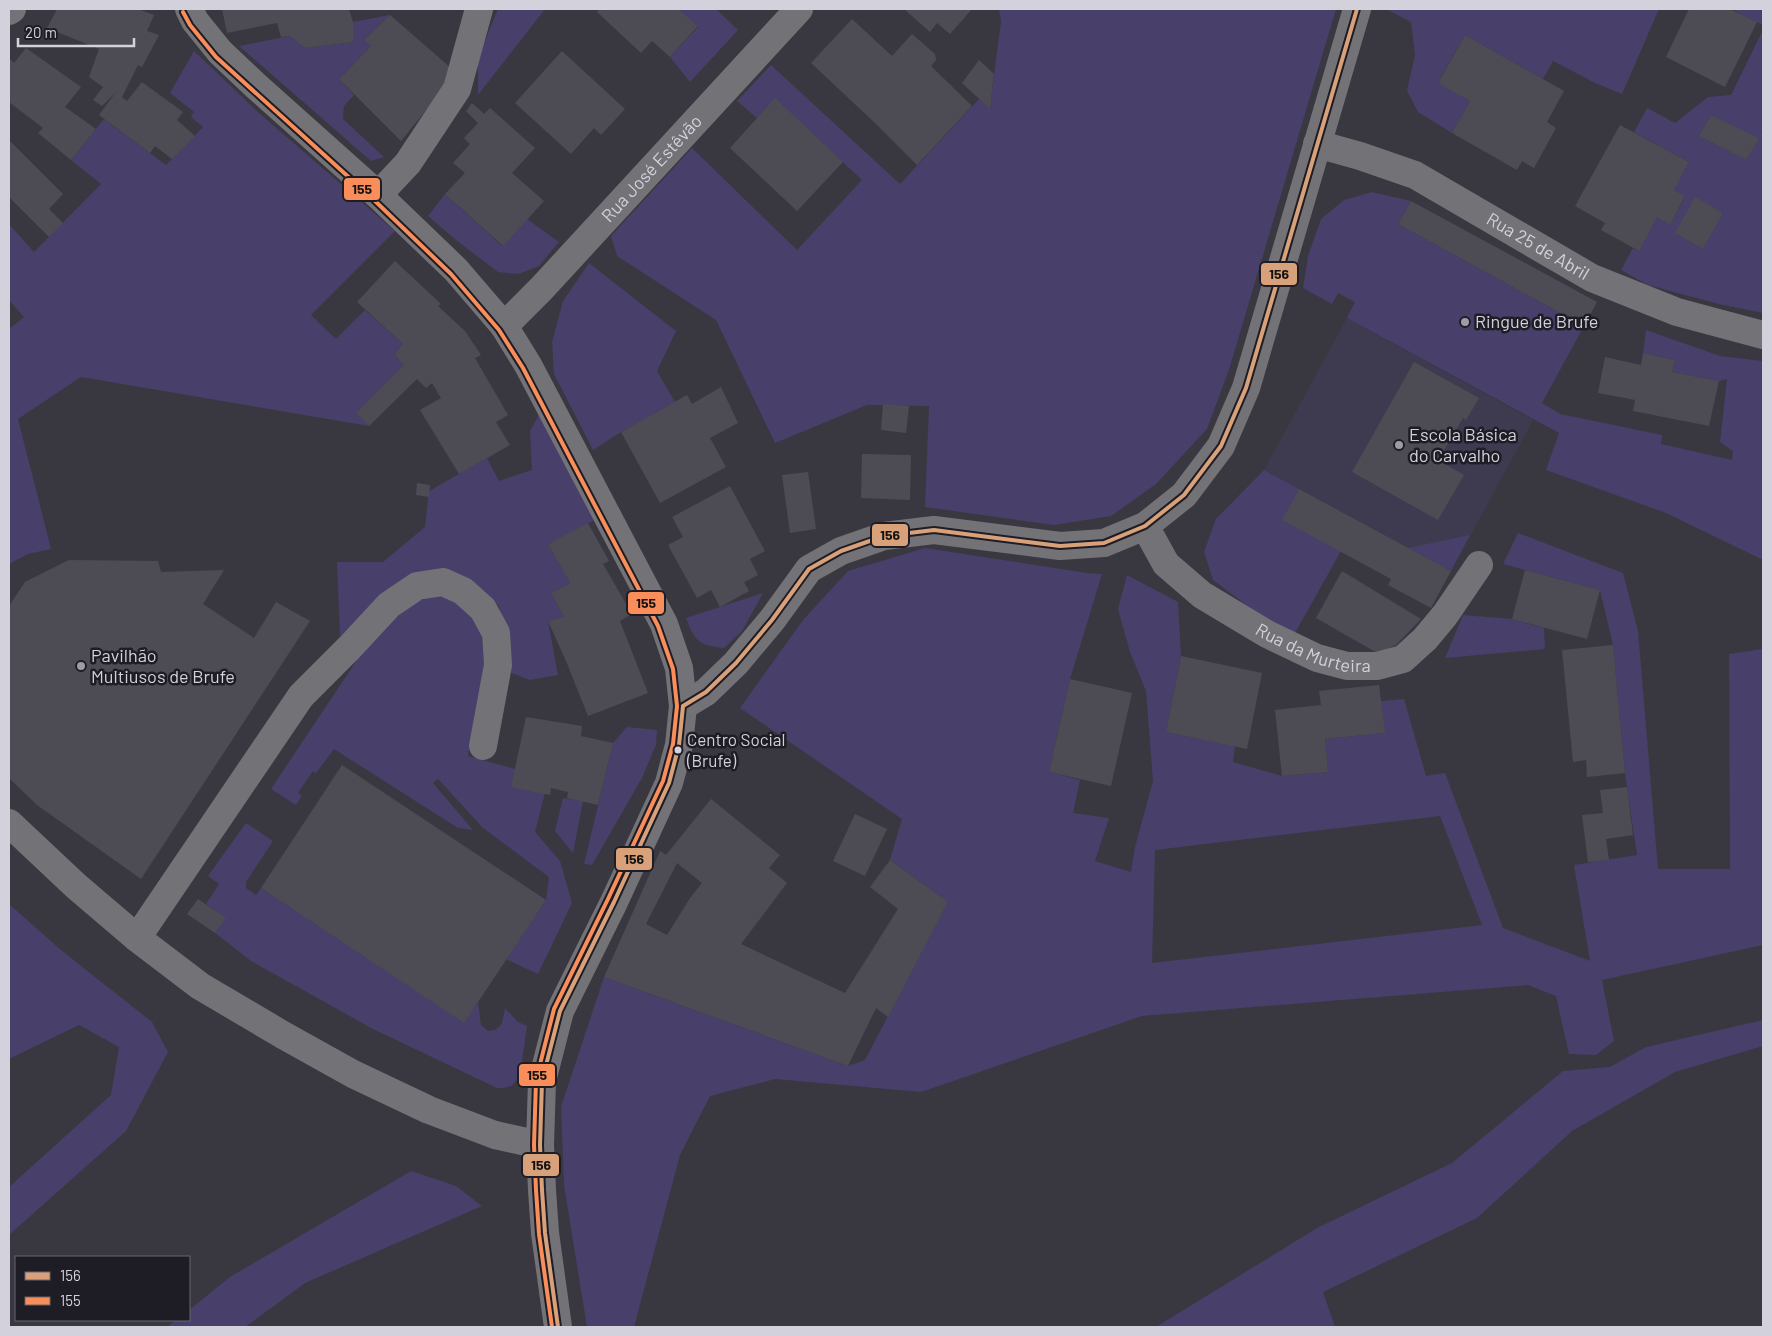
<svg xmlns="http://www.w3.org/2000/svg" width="1772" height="1336" font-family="Barlow,sans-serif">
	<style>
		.built { fill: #3e3b51 }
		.green { fill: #483f6a; fill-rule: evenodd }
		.building { fill: #4d4c54; fill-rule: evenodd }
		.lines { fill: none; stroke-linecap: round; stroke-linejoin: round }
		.minor { stroke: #737377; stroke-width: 28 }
		.bus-1-casing { stroke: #1e1d25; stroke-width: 8 }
		.bus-2-casing { stroke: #1e1d25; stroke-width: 8 }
		.bus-1 { stroke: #d9a179; stroke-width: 4 }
		.bus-2 { stroke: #fa8e5a; stroke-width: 4 }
		.poi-dot { fill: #9c9ba6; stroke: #1e1d25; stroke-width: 2 }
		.bus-dot { fill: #d2d1dc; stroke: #1e1d25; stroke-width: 2 }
		.labels { text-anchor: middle; stroke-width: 5; stroke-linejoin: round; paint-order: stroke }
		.bus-label { font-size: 17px; fill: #d2d1dc; stroke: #1e1d25; text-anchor: start }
		.street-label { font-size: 18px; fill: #d2d1dc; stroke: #1e1d25 }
		.poi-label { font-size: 18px; fill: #d2d1dc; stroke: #1e1d25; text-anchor: start }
		.line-badge { stroke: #1e1d25; stroke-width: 2 }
		.pale-badge-label { font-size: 14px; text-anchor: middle; font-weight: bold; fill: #111 }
	</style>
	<rect width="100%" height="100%" fill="#393841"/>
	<path class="built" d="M 1347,318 L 1533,420 L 1451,571 L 1264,470 Z"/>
	<path class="green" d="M 498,9 L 545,9 L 478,95 L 478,58 Z
		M 678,9 L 716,9 L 738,30 L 690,82 L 670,57 L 698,27 Z
		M 999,9 L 1336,9 L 1229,370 L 1207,429 L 1156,484 L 1111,516 L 1054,525 L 925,507 L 929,406 L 867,405 L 775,443 L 716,320 L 617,256 L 611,236 L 692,148 L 797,250 L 862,180 L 775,99 L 757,118 L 737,101 L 771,65 L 900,184 L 979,99 L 990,108 L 1001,21 Z
		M 1388,9 L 1659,9 L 1622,94 L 1595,83 L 1553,61 L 1543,79 L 1465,35 L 1438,82 L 1470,101 L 1452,133 L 1418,112 L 1407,91 L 1415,55 L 1411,22 L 1388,10 Z
		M 1737,9 L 1763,9 L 1763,25 L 1735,11 Z
		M 390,15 L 364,40 L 371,46 L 339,79 L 354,95 L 344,106 L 343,119 L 384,157 L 371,161 L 239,46 L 290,36 L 305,48 L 353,42 L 353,22 Z
		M 1763,30 L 1763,129 L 1761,133 L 1763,134 L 1763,313 L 1719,304 L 1648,285 L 1621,270 L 1633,248 L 1638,251 L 1657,217 L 1670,225 L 1685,197 L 1674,190 L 1689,162 L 1634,132 L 1647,108 L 1675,123 L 1708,97 L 1731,95 ZM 1711,115 L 1758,138 L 1746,160 L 1699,136 ZM 1695,198 L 1723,213 L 1703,249 L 1676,233 Z
		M 194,51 L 258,112 L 395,231 L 311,315 L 336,339 L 365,310 L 403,344 L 394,354 L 404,365 L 356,413 L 369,426 L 81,377 L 18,419 L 51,549 L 28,554 L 9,564 L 9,329 L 24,317 L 9,300 L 9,224 L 34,252 L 101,184 L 71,160 L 104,119 L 166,165 L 203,127 L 191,117 L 194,112 L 170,93 Z
		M 1372,192 L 1411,201 L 1398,224 L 1584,326 L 1542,403 L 1560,414 L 1662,435 L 1661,444 L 1732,460 L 1733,451 L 1720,442 L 1727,379 L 1719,381 L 1672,372 L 1675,360 L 1643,353 L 1646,330 L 1720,356 L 1763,361 L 1763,560 L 1666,513 L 1546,470 L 1559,433 L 1347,318 L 1355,302 L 1338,293 L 1332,304 L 1303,288 L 1308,256 L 1321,219 L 1344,200 Z
		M 445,194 L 502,246 L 527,219 L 559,242 L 539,266 L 519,274 L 498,272 L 456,240 L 428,216 Z
		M 589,263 L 676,331 L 657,371 L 675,402 L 621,432 L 593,450 L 554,374 L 552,342 L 563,301 Z
		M 539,415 L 595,520 L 548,544 L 570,583 L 551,593 L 564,617 L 548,621 L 558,675 L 530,680 L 509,672 L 509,634 L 498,605 L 474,584 L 381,597 L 340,637 L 337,562 L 383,562 L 425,527 L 429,491 L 487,458 L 499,481 L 532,470 L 530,431 Z
		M 1264,470 L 1299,489 L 1283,520 L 1341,551 L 1295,633 L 1265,619 L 1213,580 L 1204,552 L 1216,519 Z
		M 1518,533 L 1623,573 L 1638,631 L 1658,869 L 1730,869 L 1729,654 L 1763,649 L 1763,945 L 1602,980 L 1614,1041 L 1596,1055 L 1569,1054 L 1556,996 L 1528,985 L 1142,1016 L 921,1092 L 775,1079 L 710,1096 L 680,1155 L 634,1327 L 587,1327 L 564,1185 L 561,1107 L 604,977 L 848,1066 L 865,1060 L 948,902 L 890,860 L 902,819 L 740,708 L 803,620 L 848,571 L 925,548 L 1087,573 L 1102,574 L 1070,679 L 1049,772 L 1080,780 L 1073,813 L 1109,818 L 1095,861 L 1131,872 L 1135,847 L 1153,781 L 1146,691 L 1130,652 L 1118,609 L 1127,575 L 1178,602 L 1181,656 L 1166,732 L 1235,746 L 1233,762 L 1282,776 L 1328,772 L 1325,739 L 1384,733 L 1381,701 L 1404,699 L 1426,776 L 1445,773 L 1503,928 L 1590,961 L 1574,865 L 1637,855 L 1625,773 L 1613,645 L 1600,590 L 1503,564 ZM 1440,816 L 1482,925 L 1152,963 L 1155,850 Z
		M 1470,535 L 1451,571 L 1408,548 Z
		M 763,593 L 742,631 L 724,648 C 699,645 695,642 686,618 Z
		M 440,595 L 456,599 L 473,617 L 482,634 L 484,665 L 468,756 L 515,769 L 545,793 L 535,832 L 560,861 L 572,903 L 538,974 L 506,959 L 546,900 L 549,877 L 483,828 L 438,779 L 433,783 L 473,830 L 458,828 L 334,749 L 316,773 L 313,771 L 298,793 L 302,796 L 296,805 L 271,789 L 363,651 L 398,616 L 417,601 Z
		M 1463,615 L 1512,619 L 1544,628 L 1545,649 L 1445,658 Z
		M 627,727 L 657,730 L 656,745 L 642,778 L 592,865 L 584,864 L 613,743 Z
		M 563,798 L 583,801 L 573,853 L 555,831 Z
		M 246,823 L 273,841 L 246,882 L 246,888 L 256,895 L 261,888 L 464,1022 L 478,1002 L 481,1025 L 488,1031 C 504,1030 502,1020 505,1008 L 518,1022 L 527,1026 C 525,1038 522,1073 515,1082 C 511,1088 504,1088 497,1088 L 373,1029 L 251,961 L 215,933 L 225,918 L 206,904 L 219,884 L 208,876 Z
		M 9,904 L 61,950 L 152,1022 L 168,1052 L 126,1131 L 9,1235 L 9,1187 L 111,1095 L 119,1047 L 79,1025 L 9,1059 Z
		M 1763,1020 L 1763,1046 L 1675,1072 L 1572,1131 L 1477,1218 L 1323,1292 L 1335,1327 L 1156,1327 L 1317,1228 L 1452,1163 L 1563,1071 L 1610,1067 L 1646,1047 Z
		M 411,1171 L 456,1186 L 482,1206 L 305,1283 L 245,1327 L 167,1327 L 176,1320 L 189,1320 L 189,1310 L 230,1277 Z"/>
	<path class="building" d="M 57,9 L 138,9 L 154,15 L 147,31 L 159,35 L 142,67 L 138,65 L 122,97 L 127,101 L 142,82 L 183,112 L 177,120 L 195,136 L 172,159 L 155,146 L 150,153 L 99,115 L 116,92 L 102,106 L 93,100 L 103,87 L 89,77 L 99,49 L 47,28 Z
		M 222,9 L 349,9 L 353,22 L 353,42 L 305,48 L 290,36 L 281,37 L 277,23 L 227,33 Z
		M 600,9 L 678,9 L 698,26 L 670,57 L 652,41 L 641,53 L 597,12 Z
		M 904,9 L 972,9 L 950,34 L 937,23 L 930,32 Z
		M 1689,9 L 1730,9 L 1757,22 L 1725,87 L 1666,57 Z
		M 390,15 L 451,68 L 450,81 L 401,141 L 339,79 L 371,46 L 364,40 Z
		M 852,19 L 892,56 L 912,34 L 935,54 L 936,60 L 931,66 L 972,106 L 917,165 L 875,123 L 811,63 Z
		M 1465,35 L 1564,91 L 1547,122 L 1556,128 L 1534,168 L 1522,161 L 1517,170 L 1452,133 L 1470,101 L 1438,83 Z
		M 26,48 L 81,87 L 65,107 L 96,129 L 71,160 L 38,133 L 43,128 L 9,102 L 9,58 L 14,63 Z
		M 562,51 L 625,109 L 601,135 L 594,128 L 571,154 L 515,103 Z
		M 979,60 L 994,74 L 990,109 L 962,83 Z
		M 775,98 L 843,162 L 797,211 L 730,148 Z
		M 472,103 L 484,114 L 490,108 L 535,148 L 512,173 L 544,201 L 503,246 L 445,194 L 465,173 L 453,163 L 470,144 L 464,138 L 478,123 L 466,111 Z
		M 1711,115 L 1759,138 L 1746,160 L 1699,136 Z
		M 1620,125 L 1689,162 L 1674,190 L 1685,196 L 1670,225 L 1657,217 L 1639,251 L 1601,230 L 1605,223 L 1575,206 Z
		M 9,140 L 63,194 L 49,209 L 63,223 L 49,237 L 9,197 Z
		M 1695,197 L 1723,213 L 1703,249 L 1675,233 Z
		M 1411,201 L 1597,302 L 1584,326 L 1398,224 Z
		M 395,261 L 441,304 L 438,306 L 465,331 L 481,355 L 475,358 L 508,415 L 496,422 L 510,445 L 459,474 L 420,410 L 441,398 L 432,383 L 426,388 L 417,379 L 369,426 L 356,413 L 404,365 L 394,354 L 403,344 L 357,302 Z
		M 1643,353 L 1675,360 L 1672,372 L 1719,381 L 1709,426 L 1633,411 L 1635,400 L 1598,393 L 1605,357 L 1641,365 Z
		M 1414,362 L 1479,398 L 1466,420 L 1463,418 L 1438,460 L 1464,475 L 1438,520 L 1352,472 Z
		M 721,387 L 738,423 L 710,438 L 726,467 L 660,503 L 621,432 L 687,395 L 692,404 Z
		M 883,404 L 909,406 L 906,433 L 881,430 Z
		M 862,454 L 911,455 L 910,500 L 861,498 Z
		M 808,472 L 816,529 L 790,533 L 782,475 Z
		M 417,483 L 430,485 L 429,497 L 416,495 Z
		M 730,486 L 765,551 L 750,559 L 758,575 L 744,582 L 749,591 L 720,607 L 711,590 L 697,598 L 668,545 L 683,537 L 672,517 Z
		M 1299,489 L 1451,571 L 1431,608 L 1388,585 L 1391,579 L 1282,520 Z
		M 588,523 L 609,561 L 603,564 L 632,614 L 620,621 L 648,693 L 588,716 L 566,661 L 548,621 L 564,617 L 551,593 L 570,583 L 548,544 Z
		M 69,560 L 158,561 L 161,572 L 224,570 L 203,604 L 254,638 L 276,602 L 310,621 L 141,879 L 37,805 L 9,778 L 9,606 L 25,582 Z
		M 1525,570 L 1600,590 L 1587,639 L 1512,619 Z
		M 1342,571 L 1421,619 L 1396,645 L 1379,654 L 1316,618 Z
		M 1613,645 L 1625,773 L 1587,777 L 1586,760 L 1573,762 L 1562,650 Z
		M 1181,656 L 1262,673 L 1247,749 L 1166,732 Z
		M 1070,679 L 1132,693 L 1111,786 L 1049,772 Z
		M 1379,685 L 1385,733 L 1325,739 L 1328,772 L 1282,776 L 1275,710 L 1321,705 L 1319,691 Z
		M 526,717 L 582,726 L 581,736 L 613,743 L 598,805 L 567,798 L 568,792 L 551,788 L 550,795 L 511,787 Z
		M 342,765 L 546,900 L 464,1023 L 261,888 Z
		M 1627,787 L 1633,835 L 1606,839 L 1609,860 L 1588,862 L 1582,815 L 1603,813 L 1600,790 Z
		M 711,799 L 780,855 L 769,868 L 787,883 L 741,944 L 845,993 L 898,909 L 870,887 L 890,860 L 948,902 L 888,1017 L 876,1008 L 848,1066 L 604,977 L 660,851 L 666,855 ZM 677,863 L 702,883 L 690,898 L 667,935 L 646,924 Z
		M 855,814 L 887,829 L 865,876 L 833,861 Z
		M 198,899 L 226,918 L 215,933 L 187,914 Z"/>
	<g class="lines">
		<g class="minor">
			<path d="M 189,9 L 195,21 L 220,52 L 256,86 L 378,195 L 456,270 L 504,326 L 528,365 L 664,624 L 679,668 L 683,706 L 679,745 L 669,783 L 614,902 L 560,1011 L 542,1081 L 540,1145 L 542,1190 L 545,1233 L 558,1327"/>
			<path d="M 9,11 L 12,9"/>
			<path id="s1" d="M 1317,144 L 1360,156 L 1415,175 L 1592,278 L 1677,312 L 1763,335"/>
			<path d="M 378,195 L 408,163 L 457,89 L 479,9"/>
			<path id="s2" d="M 504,326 L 542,288 L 799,9"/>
			<path id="s3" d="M 1145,526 L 1166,564 L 1202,595 L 1267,634 L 1317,658 L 1347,666 L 1377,666 L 1403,659 L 1425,639 L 1445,615 L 1479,565"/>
			<path d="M 683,706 L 706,692 L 736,663 L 772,620 L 809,569 L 841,551 L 884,536 L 934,530 L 1060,546 L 1104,543 L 1145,526 L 1184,495 L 1221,446 L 1246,388 L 1357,9"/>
			<path d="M 9,823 L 76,886 L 137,938 L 200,986 L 283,1035 L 353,1074 L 429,1110 L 495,1135 L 540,1145"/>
			<path d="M 137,938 L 301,696 L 350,647 L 389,605 L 417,586 L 443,582 L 463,591 L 483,609 L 496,633 L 498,665 L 483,746"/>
		</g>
		<defs>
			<path id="bus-1" d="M 683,706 L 706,692 L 736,663 L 772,620 L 809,569 L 841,551 L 884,536 L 934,530 L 1060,546 L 1104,543 L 1145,526 L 1184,495 L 1221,446 L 1246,388 L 1357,9
				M 558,1327 L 545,1233 L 542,1190 L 540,1145 L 542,1081 L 560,1011 L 614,902 L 669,783 L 679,745 L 683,706"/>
			<path id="bus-2" d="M 183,12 L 190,25 L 216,57 L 374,200 L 451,274 L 499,330 L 523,368 L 658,626 L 673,669 L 677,706 L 673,744 L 663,781 L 608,899 L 554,1009 L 536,1080 L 534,1145 L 536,1190 L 539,1234 L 552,1327"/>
		</defs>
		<use href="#bus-1" class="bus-1-casing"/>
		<use href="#bus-2" class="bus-2-casing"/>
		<use href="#bus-1" class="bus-1"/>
		<use href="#bus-2" class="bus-2"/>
	</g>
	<g class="poi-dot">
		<circle cx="1465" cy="322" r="5"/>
		<circle cx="1399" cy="445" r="5"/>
		<circle cx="81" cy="666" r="5"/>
	</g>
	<circle class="bus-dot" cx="678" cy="750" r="4.5"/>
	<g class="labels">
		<g class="bus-label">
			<text x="687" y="746">Centro Social<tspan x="687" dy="21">(Brufe)</tspan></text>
		</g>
		<g class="street-label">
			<text dy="6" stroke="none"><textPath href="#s2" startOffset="216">Rua José Estêvão</textPath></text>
			<text dy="6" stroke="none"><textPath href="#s1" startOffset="245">Rua 25 de Abril</textPath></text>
			<text dy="6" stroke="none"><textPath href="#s3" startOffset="216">Rua da Murteira</textPath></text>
		</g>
		<g class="poi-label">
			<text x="1475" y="328">Ringue de Brufe</text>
			<text x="1409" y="441">Escola Básica<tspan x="1409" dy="21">do Carvalho</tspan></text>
			<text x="91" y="662">Pavilhão<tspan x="91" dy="21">Multiusos de Brufe</tspan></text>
		</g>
	</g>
	<g class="line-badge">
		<rect x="343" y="177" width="38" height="24" rx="5" fill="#fa8e5a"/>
		<rect x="1260" y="262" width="38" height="24" rx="5" fill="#d9a179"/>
		<rect x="871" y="523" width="38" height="24" rx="5" fill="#d9a179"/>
		<rect x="627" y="591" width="38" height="24" rx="5" fill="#fa8e5a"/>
		<rect x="615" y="847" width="38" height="24" rx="5" fill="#d9a179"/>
		<rect x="518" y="1063" width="38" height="24" rx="5" fill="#fa8e5a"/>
		<rect x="522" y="1153" width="38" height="24" rx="5" fill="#d9a179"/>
	</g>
	<g class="pale-badge-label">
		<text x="362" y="194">155</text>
		<text x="1279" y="279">156</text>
		<text x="890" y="540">156</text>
		<text x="646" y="608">155</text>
		<text x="634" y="864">156</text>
		<text x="537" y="1080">155</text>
		<text x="541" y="1170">156</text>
	</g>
	<rect width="1772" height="1336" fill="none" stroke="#d2d1dc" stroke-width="20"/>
	<rect x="15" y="1256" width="175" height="65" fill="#1e1d25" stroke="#66656e"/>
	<rect x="25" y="1272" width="25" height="8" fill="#d9a179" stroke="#66656e"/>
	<text x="60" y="1281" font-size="15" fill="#d2d1dc">156</text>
	<rect x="25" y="1297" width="25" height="8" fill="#fa8e5a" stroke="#66656e"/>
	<text x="60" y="1306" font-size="15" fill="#d2d1dc">155</text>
	<path d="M18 38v8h116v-8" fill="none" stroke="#d2d1dc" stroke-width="2.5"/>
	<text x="25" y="38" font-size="15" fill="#d2d1dc" stroke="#1e1d25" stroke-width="4" paint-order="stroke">20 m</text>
</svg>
